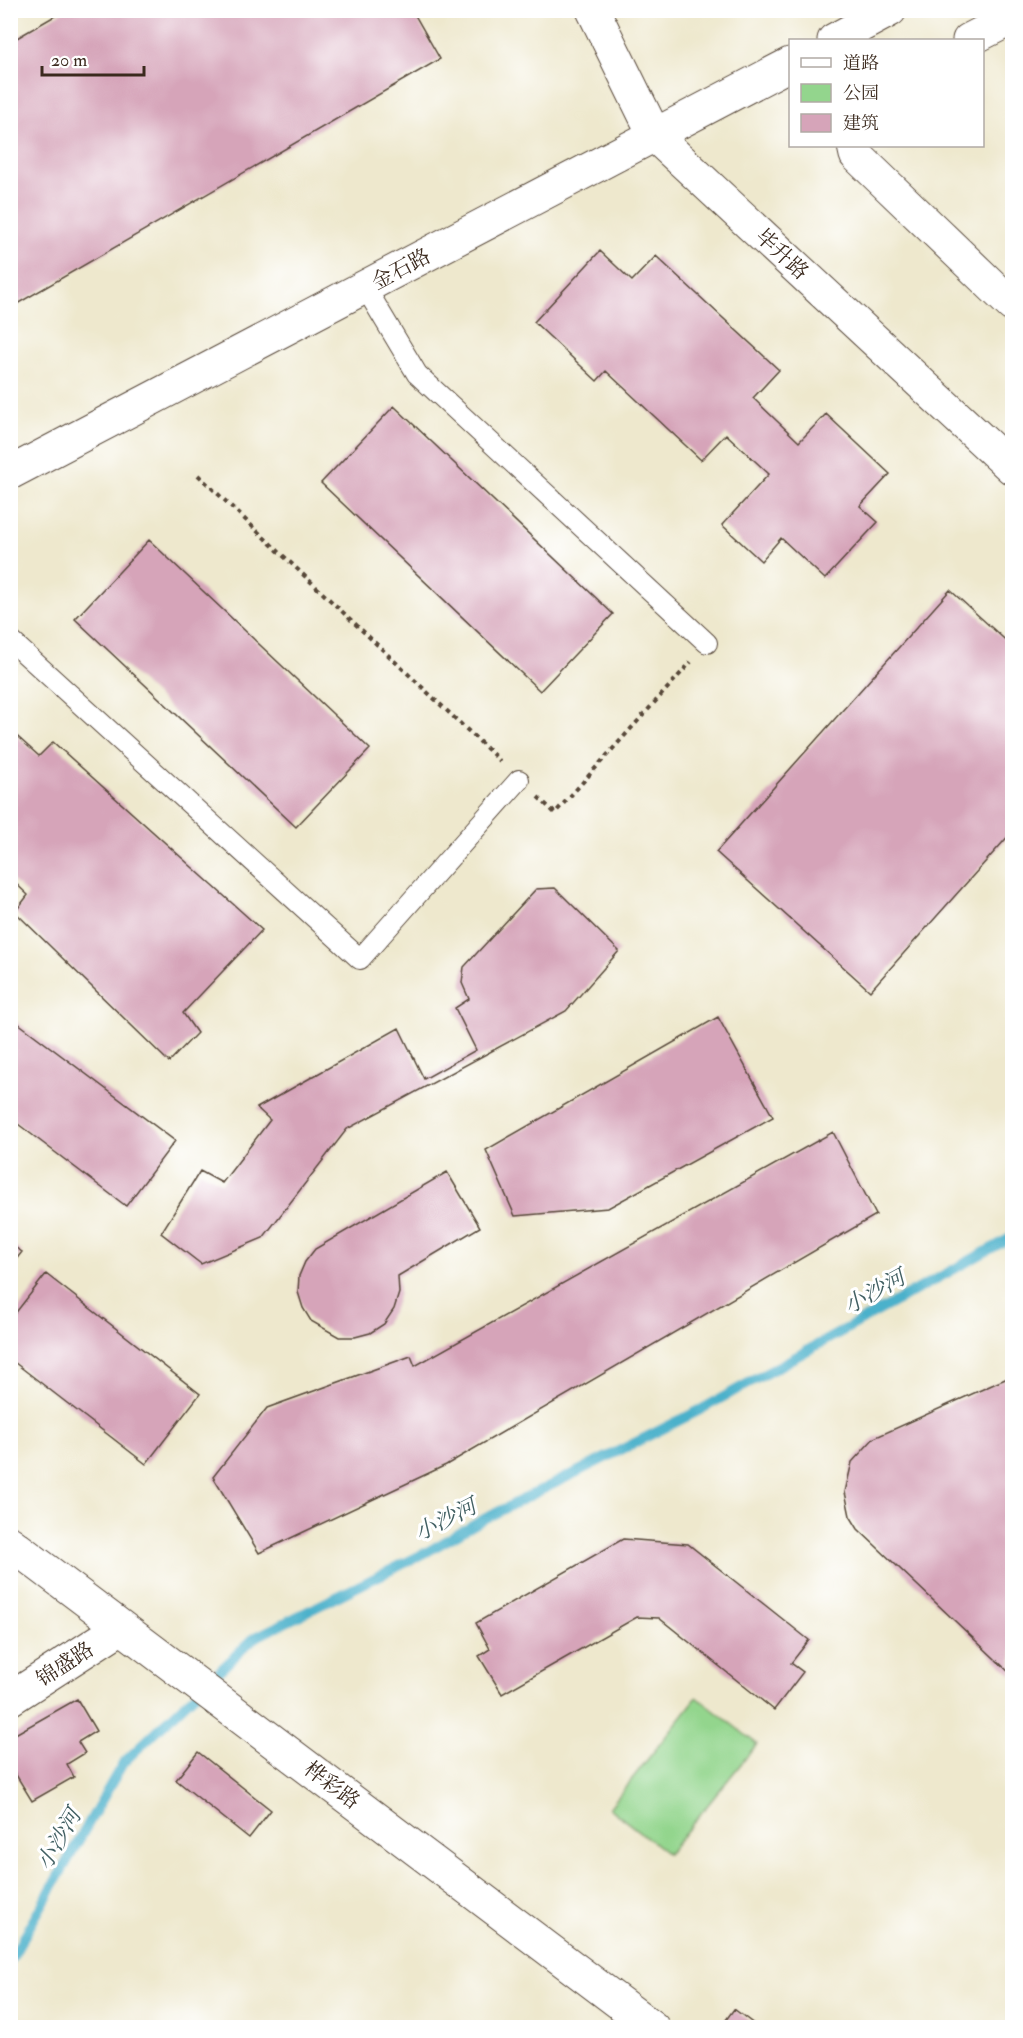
<svg xmlns="http://www.w3.org/2000/svg" width="1023" height="2038" font-family="'IM FELL Double Pica','Noto Serif SC',serif">
	<style>
		.green { fill: #93d58d; stroke: #678056; stroke-width: 1.5 }
		.lines { fill: none; stroke-linecap: round; stroke-linejoin: round }
		.stream { stroke: #4cb1cb; stroke-width: 10 }
		.building { fill: #d6a4b9 }
		.lane-casing { stroke: #564638; stroke-width: 22 }
		.street-casing { stroke: #564638; stroke-width: 35 }
		.secondary-casing { stroke: #564638; stroke-width: 35 }
		.path { stroke: #564638; stroke-width: 4; stroke-dasharray: 4.5 4.5; stroke-linecap: butt }
		.lane { stroke: #fff; stroke-width: 20 }
		.street { stroke: #fff; stroke-width: 33 }
		.secondary { stroke: #fff; stroke-width: 33 }
		.labels { text-anchor: middle; stroke-width: 6; stroke-linejoin: round; paint-order: stroke }
		.street-label { font-size: 21px; fill: #3b2a1e; stroke: #fff }
		.water-label { font-size: 22px; font-style: italic; fill: #426063; stroke: #fff }
	</style>
	<rect width="100%" height="100%" fill="#fff"/>
	<filter id="ink" filterUnits="userSpaceOnUse"><feTurbulence type="fractalNoise" baseFrequency=".0167" numOctaves="2"/><feDisplacementMap in="SourceGraphic" scale="12" xChannelSelector="R" yChannelSelector="G"/><feConvolveMatrix kernelMatrix="1 2 1 2 8 2 1 2 1" color-interpolation-filters="sRGB"/></filter>
	<filter id="wash" filterUnits="userSpaceOnUse"><feTurbulence type="fractalNoise" baseFrequency=".008" numOctaves="4" result="noise"/><feDisplacementMap in="SourceGraphic" scale="24" xChannelSelector="R" yChannelSelector="G"/><feGaussianBlur stdDeviation="1.35" result="paint"/><feColorMatrix in="noise" values="0 0 0 0 0 0 0 0 0 0 0 0 0 0 0 0 0 1.4 0 .05"/><feComposite in="paint" operator="in"/></filter>
	<g filter="url(#wash)">
		<rect width="100%" height="100%" fill="#eee8cd"/>
		<path class="green" d="M 697,1697 L 757,1744 L 668,1854 L 609,1808 Z"/>
		<g class="lines">
			<path class="stream" d="M 10,1961 L 123,1763 L 254,1638 L 425,1553 L 484,1519 L 700,1410 L 1012,1237"/>
		</g>
		<g id="blocks">
			<path class="building" d="M 65,10 L 412,10 L 440,59 L 10,308 L 10,42 Z
				M 600,251 L 632,281 L 656,256 L 779,370 L 753,398 L 799,442 L 826,414 L 890,474 L 860,506 L 878,522 L 825,579 L 781,538 L 761,561 L 722,525 L 769,474 L 726,434 L 701,460 L 606,371 L 597,381 L 534,322 Z
				M 394,406 L 613,614 L 540,691 L 321,483 Z
				M 149,540 L 370,749 L 296,827 L 75,619 Z
				M 950,590 L 1012,646 L 1012,832 L 870,991 L 716,852 Z
				M 10,730 L 39,756 L 53,742 L 262,930 L 183,1013 L 197,1033 L 169,1062 L 15,912 L 28,895 L 10,878 Z
				M 555,888 L 619,951 L 566,1011 L 347,1129 L 263,1238 L 201,1264 L 161,1233 L 200,1171 L 222,1183 L 270,1120 L 257,1108 L 399,1028 L 424,1079 L 476,1050 L 455,1008 L 469,999 L 462,983 L 464,967 L 536,889 Z
				M 10,1017 L 175,1141 L 126,1206 L 10,1118 Z
				M 718,1017 L 773,1117 L 608,1208 L 515,1216 L 486,1150 Z
				M 833,1132 L 876,1215 L 446,1465 L 259,1553 L 213,1477 L 267,1408 L 411,1356 L 415,1366 Z
				M 447,1172 L 480,1227 L 398,1276 L 399,1293 L 394,1309 L 384,1324 L 370,1333 L 355,1337 L 339,1337 L 311,1321 L 303,1308 L 298,1292 L 299,1276 L 305,1262 L 315,1249 Z
				M 10,1244 L 22,1252 L 10,1267 Z
				M 46,1274 L 200,1394 L 146,1464 L 10,1359 L 10,1320 Z
				M 1012,1376 L 1012,1675 L 858,1529 L 850,1516 L 845,1492 L 852,1462 L 874,1438 Z
				M 623,1539 L 688,1544 L 809,1640 L 791,1663 L 803,1672 L 774,1710 L 659,1618 L 637,1617 L 502,1694 L 479,1656 L 490,1649 L 476,1623 Z
				M 77,1699 L 96,1731 L 78,1742 L 85,1753 L 67,1764 L 74,1777 L 32,1801 L 10,1765 L 10,1737 Z
				M 198,1752 L 271,1810 L 249,1838 L 176,1780 Z
				M 734,2009 L 759,2028 L 720,2028 Z"/>
		</g>
	</g>
	<g filter="url(#ink)">
		<use href="#blocks" fill-opacity="0" stroke="#564638" stroke-width="1.5"/>
		<g class="lines">
			<defs>
				<path id="lane" d="M 365,287 L 417,374 L 707,643
					M 10,640 L 360,959 L 519,780"/>
				<path id="street" d="M 969,40 L 1012,18
					M 854,146 L 856,155 L 1012,305
					M 10,1543 L 653,2028
					M 10,1699 L 120,1628"/>
				<path id="secondary" d="M 593,10 L 655,136 L 1012,468
					M 834,40 L 890,10
					M 10,473 L 790,64"/>
			</defs>
			<use href="#lane" class="lane-casing"/>
			<use href="#street" class="street-casing"/>
			<use href="#secondary" class="secondary-casing"/>
			<path class="path" d="M 198,475 L 500,761
				M 538,797 L 555,813 L 691,662"/>
			<use href="#lane" class="lane"/>
			<use href="#street" class="street"/>
			<use href="#secondary" class="secondary"/>
		</g>
	</g>
	<g class="labels">
		<g class="street-label">
			<text transform="translate(782 254) rotate(43)" y="7">毕升路</text>
			<text transform="translate(401 269) rotate(-28)" y="7">金石路</text>
			<text transform="translate(65 1664) rotate(-33)" y="7">锦盛路</text>
			<text transform="translate(332 1785) rotate(37)" y="7">桦彩路</text>
		</g>
		<g class="water-label">
			<text transform="translate(874 1291) rotate(-29)" y="8">小沙河</text>
			<text transform="translate(445 1519) rotate(-27)" y="8">小沙河</text>
			<text transform="translate(58 1839) rotate(-60)" y="8">小沙河</text>
		</g>
	</g>
	<rect width="1023" height="2038" fill="none" stroke="#fff" stroke-width="36"/>
	<rect x="789" y="39" width="195" height="108" fill="#ffffff" stroke="#b1aaa5" stroke-width="1.5"/>
	<rect x="801" y="58" width="30" height="9" fill="#ffffff" stroke="#b1aaa5" stroke-width="1.5"/>
	<text x="843" y="69" font-size="18" fill="#3b2a1e">道路</text>
	<rect x="801" y="84" width="30" height="18" fill="#93d58d" stroke="#b1aaa5" stroke-width="1.5"/>
	<text x="843" y="99" font-size="18" fill="#3b2a1e">公园</text>
	<rect x="801" y="114" width="30" height="18" fill="#d6a4b9" stroke="#b1aaa5" stroke-width="1.5"/>
	<text x="843" y="129" font-size="18" fill="#3b2a1e">建筑</text>
	<path d="M42 66v9h102v-9" fill="none" stroke="#3b2a1e" stroke-width="3"/>
	<text x="51" y="66" font-size="18" fill="#3b2a1e" stroke="#ffffff" stroke-width="4.5" paint-order="stroke">20 m</text>
</svg>
